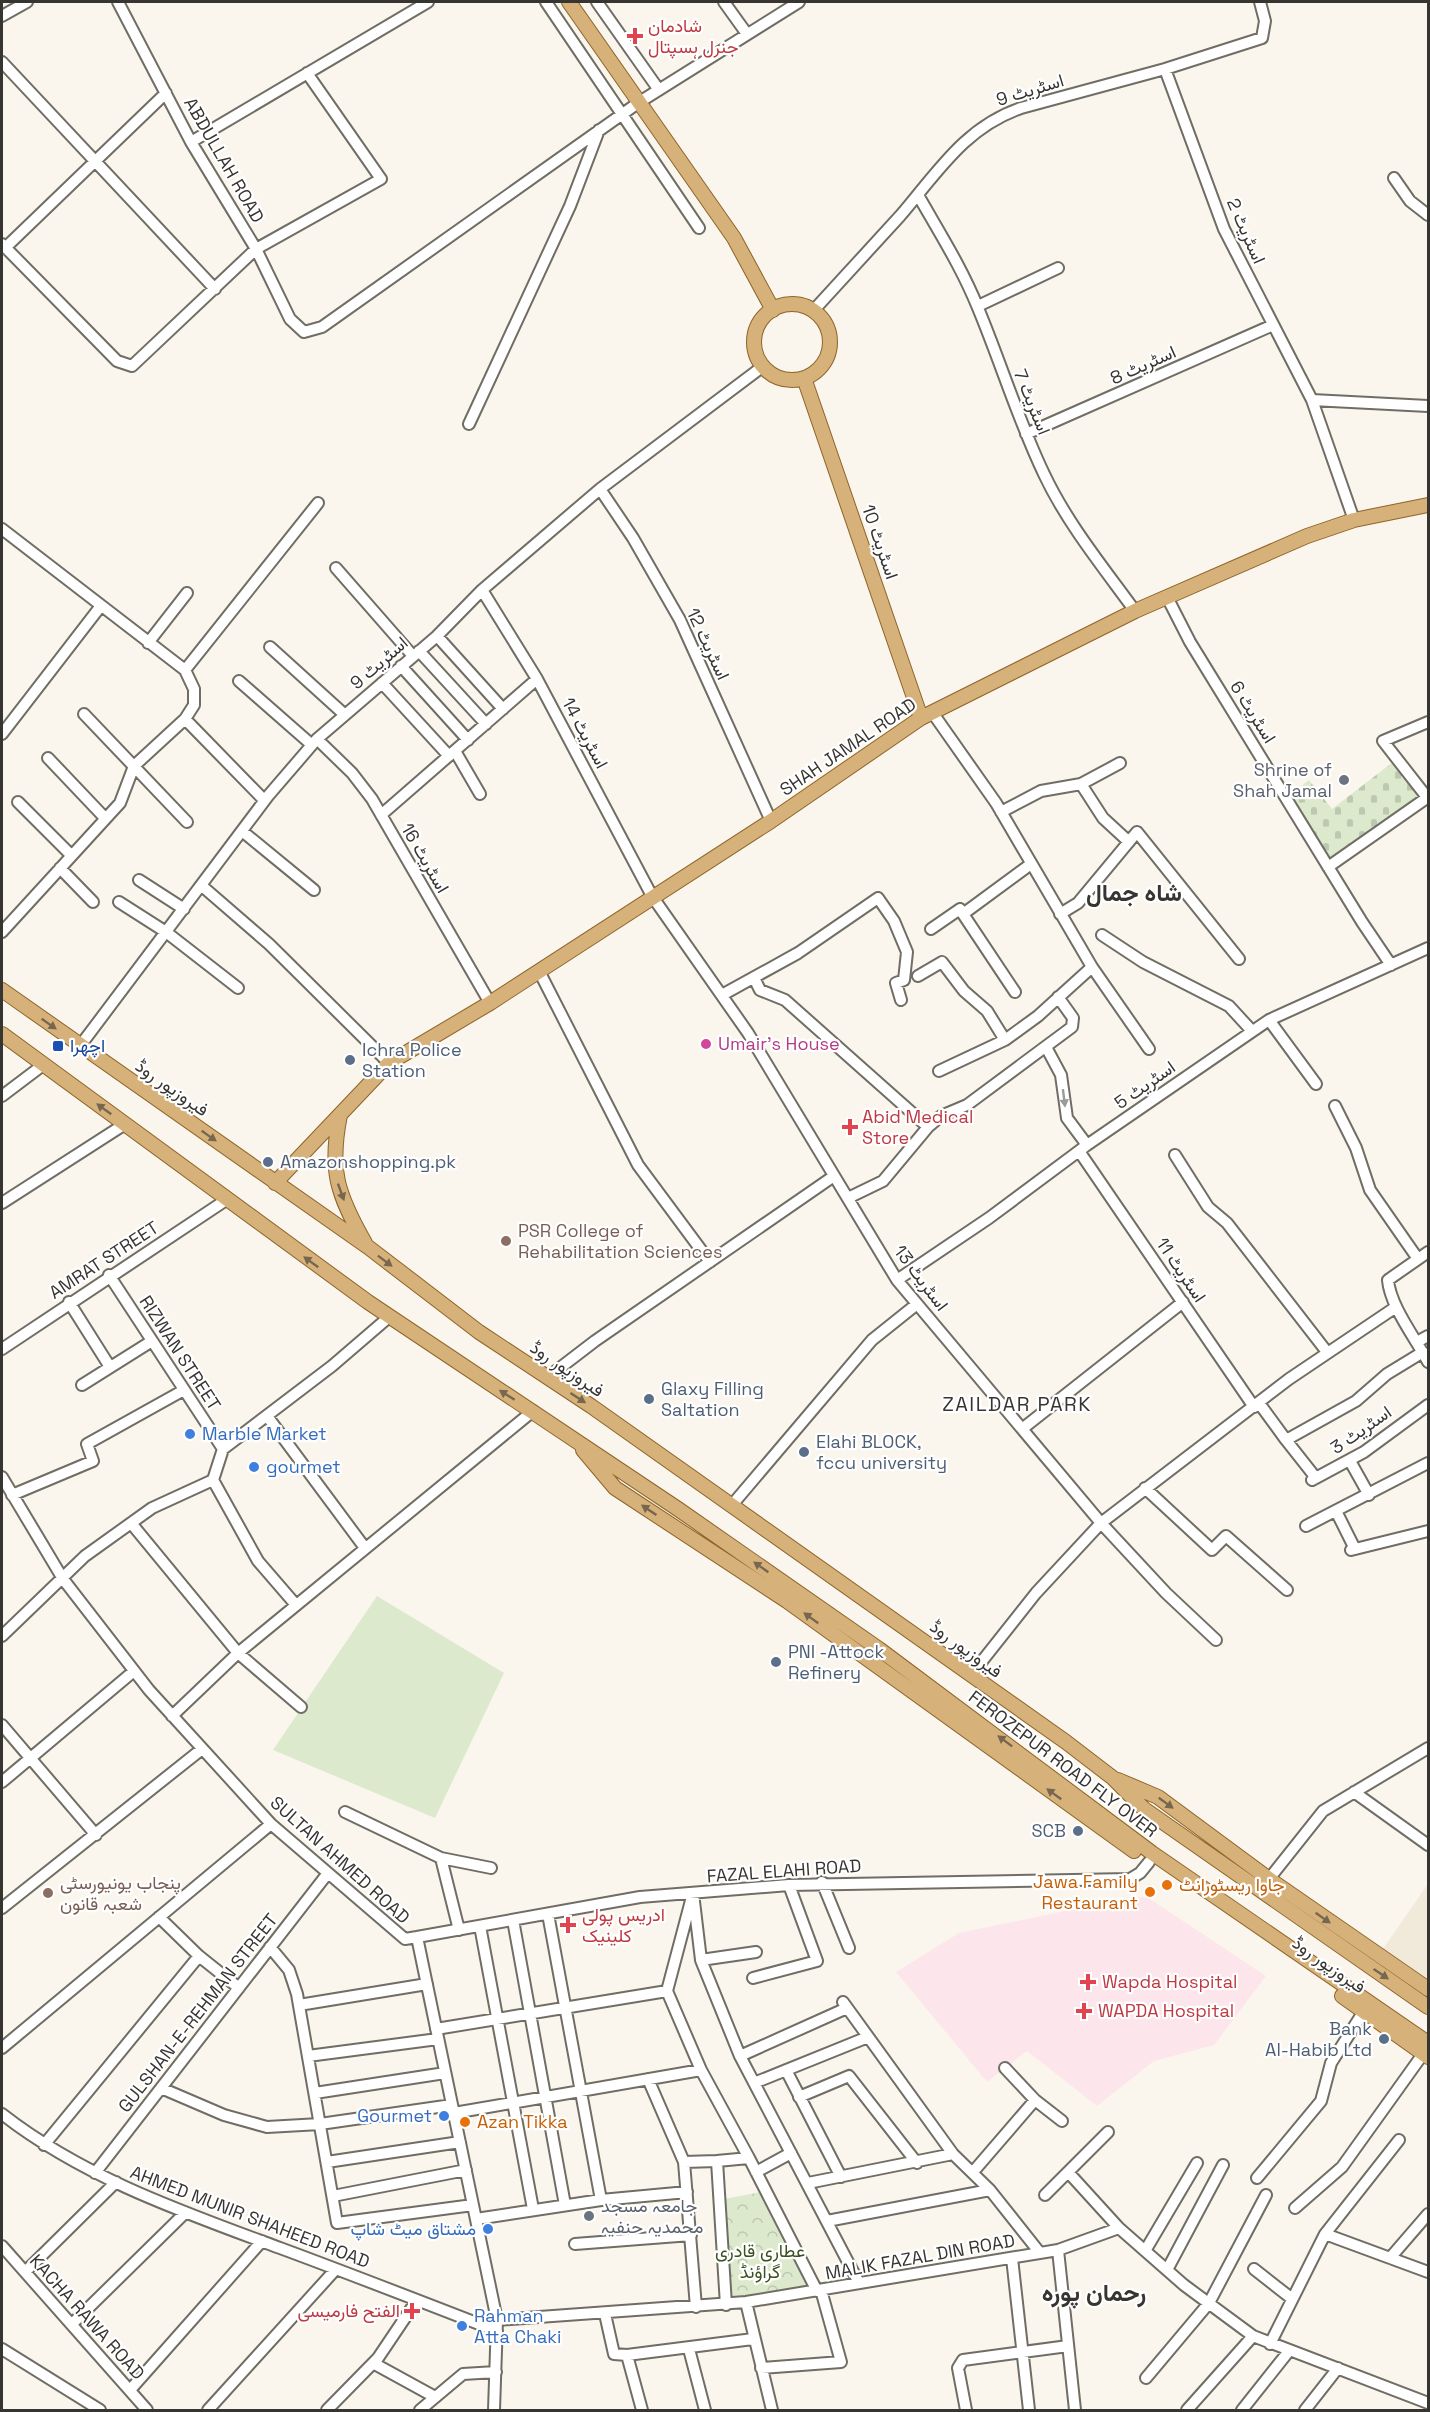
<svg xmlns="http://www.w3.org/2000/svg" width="1430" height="2412" font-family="'Space Grotesk',Vazirmatn,sans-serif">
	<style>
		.built { fill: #f1eadb }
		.medical { fill: #fce6eb }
		.green { fill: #dce9cd }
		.cemetery { fill: url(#cemetery-stones) }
		.park { fill: url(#park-crowns) }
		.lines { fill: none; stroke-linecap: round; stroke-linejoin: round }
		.minor-casing { stroke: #706d65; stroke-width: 14 }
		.major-casing { stroke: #8e6428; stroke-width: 16 }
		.minor { stroke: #fff; stroke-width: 10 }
		.major { stroke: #d7b17a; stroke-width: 14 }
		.oneway { fill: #77674f }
		.oneway2 { fill: #9b9a98 }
		.health-dot { fill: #e0444e; stroke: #fff; stroke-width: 2 }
		.worship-dot { fill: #6b7280; stroke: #fff; stroke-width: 2 }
		.hotel-dot { fill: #d1479c; stroke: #fff; stroke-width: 2 }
		.transit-dot { fill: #1a4fb4; stroke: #fff; stroke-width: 2 }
		.service-dot { fill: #5c6f8a; stroke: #fff; stroke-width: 2 }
		.education-dot { fill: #8d6e63; stroke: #fff; stroke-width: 2 }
		.shop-dot { fill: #3f7fe0; stroke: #fff; stroke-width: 2 }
		.food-dot { fill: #e8710a; stroke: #fff; stroke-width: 2 }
		.labels { text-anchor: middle; stroke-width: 4.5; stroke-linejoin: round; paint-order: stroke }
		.health-label { font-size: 18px; fill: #be3a42; stroke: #fff; text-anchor: start }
		.street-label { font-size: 18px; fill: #373532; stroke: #fff }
		.worship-label { font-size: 18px; fill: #5b616d; stroke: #fff; text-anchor: end }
		.hotel-label { font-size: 18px; fill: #b23c85; stroke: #fff; text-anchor: start }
		.transit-label { font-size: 18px; fill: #164399; stroke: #fff; text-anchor: start }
		.service-label { font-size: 18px; fill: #4e5e75; stroke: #fff; text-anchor: start }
		.education-label { font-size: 18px; fill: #785e54; stroke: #fff; text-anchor: start }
		.shop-label { font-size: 18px; fill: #366cbe; stroke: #fff; text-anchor: start }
		.food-label { font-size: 18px; fill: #c56008; stroke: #fff; text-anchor: start }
		.park-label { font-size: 18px; fill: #3c501f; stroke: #fff }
		.neighbourhood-label { font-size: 20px; letter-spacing: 1.5px; fill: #373532; stroke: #fff }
		.district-label { font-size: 24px; font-weight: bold; fill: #373532; stroke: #fff }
	</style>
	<defs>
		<pattern id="cemetery-stones" width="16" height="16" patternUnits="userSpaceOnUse" patternTransform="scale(1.5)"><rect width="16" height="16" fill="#dce9cd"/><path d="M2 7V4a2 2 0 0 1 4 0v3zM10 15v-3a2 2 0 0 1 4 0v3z" fill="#bdc8b0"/></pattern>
		<pattern id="park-crowns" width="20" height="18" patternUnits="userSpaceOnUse" patternTransform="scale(1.5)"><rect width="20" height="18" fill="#dce9cd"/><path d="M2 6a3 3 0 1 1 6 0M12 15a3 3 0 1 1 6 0" fill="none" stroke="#bdc8b0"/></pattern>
	</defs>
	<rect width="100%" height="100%" fill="#faf6ed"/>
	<path class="built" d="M 1428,1884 L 1428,1981 L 1383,1949 Z"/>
	<path class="medical" d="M 1147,1897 L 1266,1976 L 1214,2045 L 1154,2061 L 1097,2106 L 1027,2051 L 987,2082 L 896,1972 L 959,1933 L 1127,1898 Z"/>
	<path class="green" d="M 377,1596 L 504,1673 L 435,1818 L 273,1750 Z"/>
	<path class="cemetery" d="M 1397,759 L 1426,796 L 1328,867 L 1286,798 L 1309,780 L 1332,809 Z"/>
	<path class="park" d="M 766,2191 L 817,2291 L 726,2305 L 719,2200 Z"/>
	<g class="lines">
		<defs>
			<path id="minor" d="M 118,2 L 191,142 L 256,249 L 290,319 L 304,332 L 322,327 L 638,103 L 799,2
				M 546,2 L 699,228
				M 597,2 L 659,90
				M 724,2 L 747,34
				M 2,16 L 27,2
				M 2,62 L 215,289
				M 1165,69 L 1224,229 L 1312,400 L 1354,520
				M 191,142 L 428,2
				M 1394,178 L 1410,201 L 1428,215
				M 918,195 C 939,232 962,268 978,308 C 1001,363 1018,420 1044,474 C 1067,523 1103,567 1135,611
				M 2,244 L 117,361 L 132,366 L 256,249 L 381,179 L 307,73
				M 5,248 L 166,93
				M 978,306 L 1058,268
				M 813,311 C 842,279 871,248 900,216 C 937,173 965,127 1021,108 L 1165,69 L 1262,38 L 1265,21 L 1260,2
				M 1312,400 L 1428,406
				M 469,424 L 570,206 L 599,130
				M 1026,434 L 1273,325
				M 600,489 L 633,538 L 680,620 L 771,821
				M 2,529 L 185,670 L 194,689 L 194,705 L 185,719 L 134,766 L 120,803 L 2,932
				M 336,568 L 413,656
				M 482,590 L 537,679 L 652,896 L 748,1033 L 897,1280 L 1101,1523 L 1166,1593 L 1216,1640
				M 1167,597 L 1190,642 L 1362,922 L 1391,965
				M 437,636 L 503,709
				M 148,643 L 187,593
				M 270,647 L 345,715
				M 419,651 L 486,724
				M 401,666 L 468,740
				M 185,670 L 318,503
				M 239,681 L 312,745
				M 382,683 L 449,756
				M 932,712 L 996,803 L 1092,967 L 1038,1016 L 1005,1040 L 939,1071
				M 84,714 L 187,822
				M 185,719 L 264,800
				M 2,734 L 100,607
				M 317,739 L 352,773 L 372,799 L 490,1003
				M 455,751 L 480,794
				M 48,758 L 105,818
				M 1120,763 L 1081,784 L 1103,818 L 1129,842
				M 1426,796 L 1383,741 L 1428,722
				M 18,802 L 71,855
				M 1001,812 L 1041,791 L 1081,784
				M 381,815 L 537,679
				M 242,831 L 314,890
				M 1328,867 L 1428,797
				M 60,868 L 93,902
				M 139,880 L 184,909
				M 202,886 L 269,944 L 389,1063
				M 119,902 L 166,932 L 238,988
				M 963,914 L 1015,992
				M 1060,914 L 1078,903 L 1137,832 L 1239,959
				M 931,929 L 960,909 L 963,914 L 1031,864
				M 1102,935 L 1143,962 L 1229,1006 L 1252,1031
				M 1092,967 L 1149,1049
				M 539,971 L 638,1165 L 710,1262
				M 918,976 L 942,962 L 964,991 L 987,1011 L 1005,1040
				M 754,978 L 760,990 L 785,1000 L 928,1127
				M 722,995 L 798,953 L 878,898 L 894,921 L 907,952 L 904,980 L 896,983 L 901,1000
				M 1269,1020 L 1316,1084
				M 80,1046 L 268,796 L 317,739 L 437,636 L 482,590 L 600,489 L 762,367
				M 1046,1047 L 1061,1075 L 1067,1118 L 1087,1145
				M 2,1096 L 43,1065
				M 1335,1106 L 1356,1148 L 1370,1190 L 1418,1259
				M 1079,1151 L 1254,1407
				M 1175,1155 L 1208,1207 L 1227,1223 L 1327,1352
				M 848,1198 L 883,1181 L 928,1127 L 941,1116 L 967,1105 L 1072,1027 L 1073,1018 L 1058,997
				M 2,1203 L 125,1124
				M 1428,1252 L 1388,1280 C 1390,1306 1416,1339 1428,1362
				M 109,1275 L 223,1449
				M 897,1280 L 989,1218 L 1087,1145 L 1269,1020 L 1428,948
				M 69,1302 L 110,1367
				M 1417,1342 L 1428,1336
				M 2,1349 L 226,1200
				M 548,1377 L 595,1341 L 834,1176
				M 82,1385 L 152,1341
				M 1259,1403 L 1286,1440 L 1356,1401 L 1387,1374 L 1423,1352
				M 267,1416 L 365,1548
				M 1022,1429 L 1183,1302
				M 1286,1440 L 1316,1478
				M 1350,1461 L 1369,1495
				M 2,1477 L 63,1579 L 149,1690 L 271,1824 L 405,1939 L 417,1937 L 497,2320 L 494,2410
				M 213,1480 L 258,1561 L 296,1605
				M 1312,1480 L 1364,1452 L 1428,1405
				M 1145,1488 L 1212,1550 L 1226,1536 L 1287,1590
				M 12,1495 L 93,1461 L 87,1444 L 184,1390
				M 732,1505 L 872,1340 L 917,1304
				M 1336,1511 L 1355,1549
				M 131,1523 L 238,1653 L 301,1707
				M 1306,1526 L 1428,1463
				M 1351,1550 L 1428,1531
				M 2,1636 L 85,1556 L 152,1508 L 213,1480 L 223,1449 L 332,1366 L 389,1317
				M 971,1675 L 1036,1593 L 1101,1523 L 1289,1379 L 1396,1307
				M 172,1716 L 238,1653 L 533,1411
				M 2,1725 L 96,1835
				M 2,1782 L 134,1671
				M 1354,1792 L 1428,1845
				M 345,1812 L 441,1858 L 491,1868
				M 441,1858 L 459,1930
				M 1269,1879 L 1323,1811 L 1428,1748
				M 822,1882 L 849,1948
				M 2,1908 L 202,1749
				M 548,1914 L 601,2200
				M 159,1917 L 199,1956 L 239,1988
				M 513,1920 L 565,2205
				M 480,1926 L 533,2209
				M 417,1937 L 640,1897 L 789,1885 L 1130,1879 L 1140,1873 L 1149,1862
				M 270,1947 L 289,1970 L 297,1994 L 337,2223 L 473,2205
				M 701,1960 L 756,1952
				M 753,1978 L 817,1961 L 789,1885
				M 843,2002 L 953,2154 L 990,2190 L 1040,2253
				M 299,2005 L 427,1984
				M 436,2029 L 667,1991
				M 2,2048 L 271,1824
				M 308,2056 L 438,2039
				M 740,2056 L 847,2008
				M 1005,2068 L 1035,2100 L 1062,2121
				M 786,2070 L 841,2177
				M 648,2079 L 684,2162 L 696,2307
				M 754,2083 L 868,2037
				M 161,2088 L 224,2115 L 267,2127 L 320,2124 L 452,2105
				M 315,2093 L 445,2073
				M 799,2097 L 849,2076 L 917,2163
				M 454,2113 L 701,2070
				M 2,2114 C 84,2178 183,2212 280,2248 C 353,2275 425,2303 497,2331
				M 44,2145 L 199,1956
				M 749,2158 L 817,2291
				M 327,2162 L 460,2142
				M 684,2162 L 717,2161
				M 756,2172 L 791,2153
				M 973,2172 L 1035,2100
				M 1068,2172 L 1119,2228
				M 95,2173 L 328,1873
				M 1257,2178 L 1321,2101 L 1331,2063 L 1364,2011
				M 808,2183 L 953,2154
				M 1045,2195 L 1108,2132
				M 333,2196 L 466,2170
				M 1295,2208 L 1342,2167 L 1423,2054
				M 476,2219 L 601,2200 L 687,2192
				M 827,2221 L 990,2190
				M 1325,2234 L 1399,2140
				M 575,2244 L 691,2235
				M 2,2246 L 147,2410
				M 1058,2250 L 1075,2410
				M 1145,2251 L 1197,2163
				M 1012,2258 L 1029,2410
				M 1390,2258 L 1428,2214
				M 1254,2269 L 1291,2298
				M 1167,2270 L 1223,2165
				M 25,2272 L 116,2182
				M 746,2302 L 772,2410
				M 726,2305 L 717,2161 L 749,2158 L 701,2070 L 667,1991 L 693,1893 L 701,1960 L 740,2056 L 859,2283
				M 605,2314 L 614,2354 L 627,2355
				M 497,2320 L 746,2302 L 1058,2250 L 1119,2228 L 1184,2285 L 1253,2336 L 1428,2403
				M 72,2324 L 185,2213
				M 1270,2344 L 1325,2234 L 1428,2272
				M 2,2349 L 100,2410
				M 689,2349 L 705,2410
				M 373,2363 L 435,2397
				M 761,2368 L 841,2362 L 821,2290
				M 1146,2378 L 1209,2303 L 1266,2195
				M 130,2390 L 262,2241
				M 208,2410 L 336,2269
				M 327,2410 L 378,2358 L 417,2300
				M 420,2410 L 463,2374 L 496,2372
				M 642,2410 L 627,2355 L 753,2339
				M 966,2410 L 958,2368 L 963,2360 L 1068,2346
				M 1187,2410 L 1253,2336
				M 1242,2410 L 1289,2351
				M 1305,2410 L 1338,2368"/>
			<path id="major" d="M 569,2 L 734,238 L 773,310
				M754 342a38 38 0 1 1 76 0a38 38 0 1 1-76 0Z
				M 804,378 L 921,718
				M 2,990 L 368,1247 L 479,1332 L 591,1406 L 1066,1742 L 1113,1778 L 1144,1809 L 1428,2007
				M 2,1034 L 368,1302 L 678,1509 L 879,1649 L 1152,1853 L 1428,2043
				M 340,1115 C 329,1170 337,1194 365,1243
				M 275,1183 L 389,1063 L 490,1003 L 771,821 L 921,718 L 1135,611 L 1307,536 L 1354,520 L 1428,505
				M 583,1450 L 615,1488 L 787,1601 L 1134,1851
				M 1118,1780 L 1158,1797 L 1269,1879 L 1428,1989
				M 1342,1996 L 1428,2057"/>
		</defs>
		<use href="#minor" class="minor-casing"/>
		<use href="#major" class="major-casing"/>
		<use href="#minor" class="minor"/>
		<use href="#major" class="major"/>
	</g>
	<defs><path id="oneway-solid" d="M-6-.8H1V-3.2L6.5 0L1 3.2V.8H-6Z" transform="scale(1.5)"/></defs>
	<g class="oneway">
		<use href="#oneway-solid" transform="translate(49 1024) rotate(35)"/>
		<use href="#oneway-solid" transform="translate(104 1109) rotate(-144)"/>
		<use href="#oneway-solid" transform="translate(209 1136) rotate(35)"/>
		<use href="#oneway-solid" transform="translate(341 1192) rotate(70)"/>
		<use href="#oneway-solid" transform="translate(385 1261) rotate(37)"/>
		<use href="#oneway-solid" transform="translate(311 1262) rotate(-144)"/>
		<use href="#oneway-solid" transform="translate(507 1395) rotate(-148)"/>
		<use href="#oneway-solid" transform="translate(578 1398) rotate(33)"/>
		<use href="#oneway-solid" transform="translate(649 1510) rotate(-146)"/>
		<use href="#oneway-solid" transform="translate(761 1567) rotate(-145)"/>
		<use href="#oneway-solid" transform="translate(811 1618) rotate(-144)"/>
		<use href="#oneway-solid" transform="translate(1005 1741) rotate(-143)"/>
		<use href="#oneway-solid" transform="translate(1054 1794) rotate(-144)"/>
		<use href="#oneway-solid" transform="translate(1166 1803) rotate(36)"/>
		<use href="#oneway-solid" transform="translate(1323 1918) rotate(35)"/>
		<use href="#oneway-solid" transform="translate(1381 1974) rotate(34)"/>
	</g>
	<use class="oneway2" href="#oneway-solid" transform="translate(1064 1098) rotate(83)"/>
	<g class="health-dot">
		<path d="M632 27h6v6h6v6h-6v6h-6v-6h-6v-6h6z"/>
		<path d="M847 1118h6v6h6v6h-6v6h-6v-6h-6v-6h6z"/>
		<path d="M565 1916h6v6h6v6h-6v6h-6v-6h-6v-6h6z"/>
		<path d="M1085 1973h6v6h6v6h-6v6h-6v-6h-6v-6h6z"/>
		<path d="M1081 2002h6v6h6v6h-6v6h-6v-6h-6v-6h6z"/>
		<path d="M409 2302h6v6h6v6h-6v6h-6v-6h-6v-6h6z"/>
	</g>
	<g class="worship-dot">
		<circle cx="1344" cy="780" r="6"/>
		<circle cx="589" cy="2216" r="6"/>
	</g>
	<circle class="hotel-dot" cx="706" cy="1044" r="6"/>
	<rect class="transit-dot" x="52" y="1040" width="12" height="12" rx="3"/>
	<g class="service-dot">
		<circle cx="350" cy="1060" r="6"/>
		<circle cx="268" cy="1162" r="6"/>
		<circle cx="649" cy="1399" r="6"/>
		<circle cx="804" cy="1452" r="6"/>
		<circle cx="776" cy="1662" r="6"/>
		<circle cx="1078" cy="1831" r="6"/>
		<circle cx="1384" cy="2039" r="6"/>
	</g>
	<g class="education-dot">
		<circle cx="506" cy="1241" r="6"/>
		<circle cx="48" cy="1893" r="6"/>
	</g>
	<g class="shop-dot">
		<circle cx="190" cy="1434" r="6"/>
		<circle cx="254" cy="1467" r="6"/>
		<circle cx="444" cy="2116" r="6"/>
		<circle cx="488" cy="2229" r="6"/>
		<circle cx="462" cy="2326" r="6"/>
	</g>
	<g class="food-dot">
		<circle cx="1167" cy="1885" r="6"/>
		<circle cx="1150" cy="1892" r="6"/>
		<circle cx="465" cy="2122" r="6"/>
	</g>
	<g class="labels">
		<g class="health-label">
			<text x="648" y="32">شادمان<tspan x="648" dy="21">جنرل ہسپتال</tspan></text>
			<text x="862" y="1123">Abid Medical<tspan x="862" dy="21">Store</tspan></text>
			<text x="582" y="1921">ادریس پولی<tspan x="582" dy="21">کلینیک</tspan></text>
			<text x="1102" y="1988">Wapda Hospital</text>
			<text x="1098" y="2017">WAPDA Hospital</text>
			<text x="400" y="2317" text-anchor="end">الفتح فارمیسی</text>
		</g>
		<g class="street-label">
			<text transform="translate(1030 90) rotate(-17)" y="6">اسٹریٹ 9</text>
			<text transform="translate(224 160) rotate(60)" y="6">ABDULLAH ROAD</text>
			<text transform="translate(1246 231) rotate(66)" y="6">اسٹریٹ 2</text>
			<text transform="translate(1143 365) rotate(-24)" y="6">اسٹریٹ 8</text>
			<text transform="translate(1032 402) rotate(68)" y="6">اسٹریٹ 7</text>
			<text transform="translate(880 542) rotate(71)" y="6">اسٹریٹ 10</text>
			<text transform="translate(708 644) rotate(65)" y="6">اسٹریٹ 12</text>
			<text transform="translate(379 663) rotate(-41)" y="6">اسٹریٹ 9</text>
			<text transform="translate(1253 712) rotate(58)" y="6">اسٹریٹ 6</text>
			<text transform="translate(585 733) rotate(62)" y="6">اسٹریٹ 14</text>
			<text transform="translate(848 747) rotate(-34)" y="6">SHAH JAMAL ROAD</text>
			<text transform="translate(425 858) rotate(60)" y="6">اسٹریٹ 16</text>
			<text transform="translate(1145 1085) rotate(-35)" y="6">اسٹریٹ 5</text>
			<text transform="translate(172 1088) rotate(35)" y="6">فیروزپور روڈ</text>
			<text transform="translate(104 1260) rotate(-33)" y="6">AMRAT STREET</text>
			<text transform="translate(1181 1270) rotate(56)" y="6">اسٹریٹ 11</text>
			<text transform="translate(921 1278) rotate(53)" y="6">اسٹریٹ 13</text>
			<text transform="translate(180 1353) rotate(57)" y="6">RIZWAN STREET</text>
			<text transform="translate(567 1369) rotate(34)" y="6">فیروزپور روڈ</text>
			<text transform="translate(1361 1430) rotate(-35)" y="6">اسٹریٹ 3</text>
			<text transform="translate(966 1649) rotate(36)" y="6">فیروزپور روڈ</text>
			<text transform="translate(1063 1764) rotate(37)" y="6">FEROZEPUR ROAD FLY OVER</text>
			<text transform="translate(340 1860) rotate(42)" y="6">SULTAN AHMED ROAD</text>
			<text transform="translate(784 1871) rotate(-4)" y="6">FAZAL ELAHI ROAD</text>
			<text transform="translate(1329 1965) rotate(35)" y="6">فیروزپور روڈ</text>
			<text transform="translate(198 2013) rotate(-52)" y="6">GULSHAN-E-REHMAN STREET</text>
			<text transform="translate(250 2217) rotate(21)" y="6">AHMED MUNIR SHAHEED ROAD</text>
			<text transform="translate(920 2257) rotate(-10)" y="6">MALIK FAZAL DIN ROAD</text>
			<text transform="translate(87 2317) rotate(48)" y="6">KACHA RAWA ROAD</text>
		</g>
		<g class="worship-label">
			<text x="1332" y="776">Shrine of<tspan x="1332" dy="21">Shah Jamal</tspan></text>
			<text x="601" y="2212" text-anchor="start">جامعہ مسجد<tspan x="601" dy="21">محمدیہ حنفیہ</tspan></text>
		</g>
		<g class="hotel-label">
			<text x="718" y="1050">Umair's House</text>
		</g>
		<g class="transit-label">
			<text x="70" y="1052">اچھرا</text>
		</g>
		<g class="service-label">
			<text x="362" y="1056">Ichra Police<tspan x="362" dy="21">Station</tspan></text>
			<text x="280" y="1168">Amazonshopping.pk</text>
			<text x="661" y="1395">Glaxy Filling<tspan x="661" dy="21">Saltation</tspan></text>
			<text x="816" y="1448">Elahi BLOCK,<tspan x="816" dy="21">fccu university</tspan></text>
			<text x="788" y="1658">PNI -Attock<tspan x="788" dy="21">Refinery</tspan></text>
			<text x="1066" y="1837" text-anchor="end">SCB</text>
			<text x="1372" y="2035" text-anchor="end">Bank<tspan x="1372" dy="21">Al-Habib Ltd</tspan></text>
		</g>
		<g class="education-label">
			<text x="518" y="1237">PSR College of<tspan x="518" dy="21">Rehabilitation Sciences</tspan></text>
			<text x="60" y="1889">پنجاب یونیورسٹی<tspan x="60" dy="21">شعبہ قانون</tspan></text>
		</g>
		<g class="shop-label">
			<text x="202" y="1440">Marble Market</text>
			<text x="266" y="1473">gourmet</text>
			<text x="432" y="2122" text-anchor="end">Gourmet</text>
			<text x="476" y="2235" text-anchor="end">مشتاق میٹ شاپ</text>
			<text x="474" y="2322">Rahman<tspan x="474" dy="21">Atta Chaki</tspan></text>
		</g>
		<g class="food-label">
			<text x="1138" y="1888" text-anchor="end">Jawa Family<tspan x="1138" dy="21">Restaurant</tspan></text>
			<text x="1179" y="1891">جاوا ریسٹورانٹ</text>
			<text x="477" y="2128">Azan Tikka</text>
		</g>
		<g class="park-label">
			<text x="760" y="2257">عطاری قادری<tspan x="760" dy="21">گراؤنڈ</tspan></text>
		</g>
		<g class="neighbourhood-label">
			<text x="1017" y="1411">ZAILDAR PARK</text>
		</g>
		<g class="district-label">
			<text x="1134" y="901">شاہ جمال</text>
			<text x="1094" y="2301">رحمان پورہ</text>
		</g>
	</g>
	<rect width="1430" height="2412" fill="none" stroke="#373532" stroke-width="6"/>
</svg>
